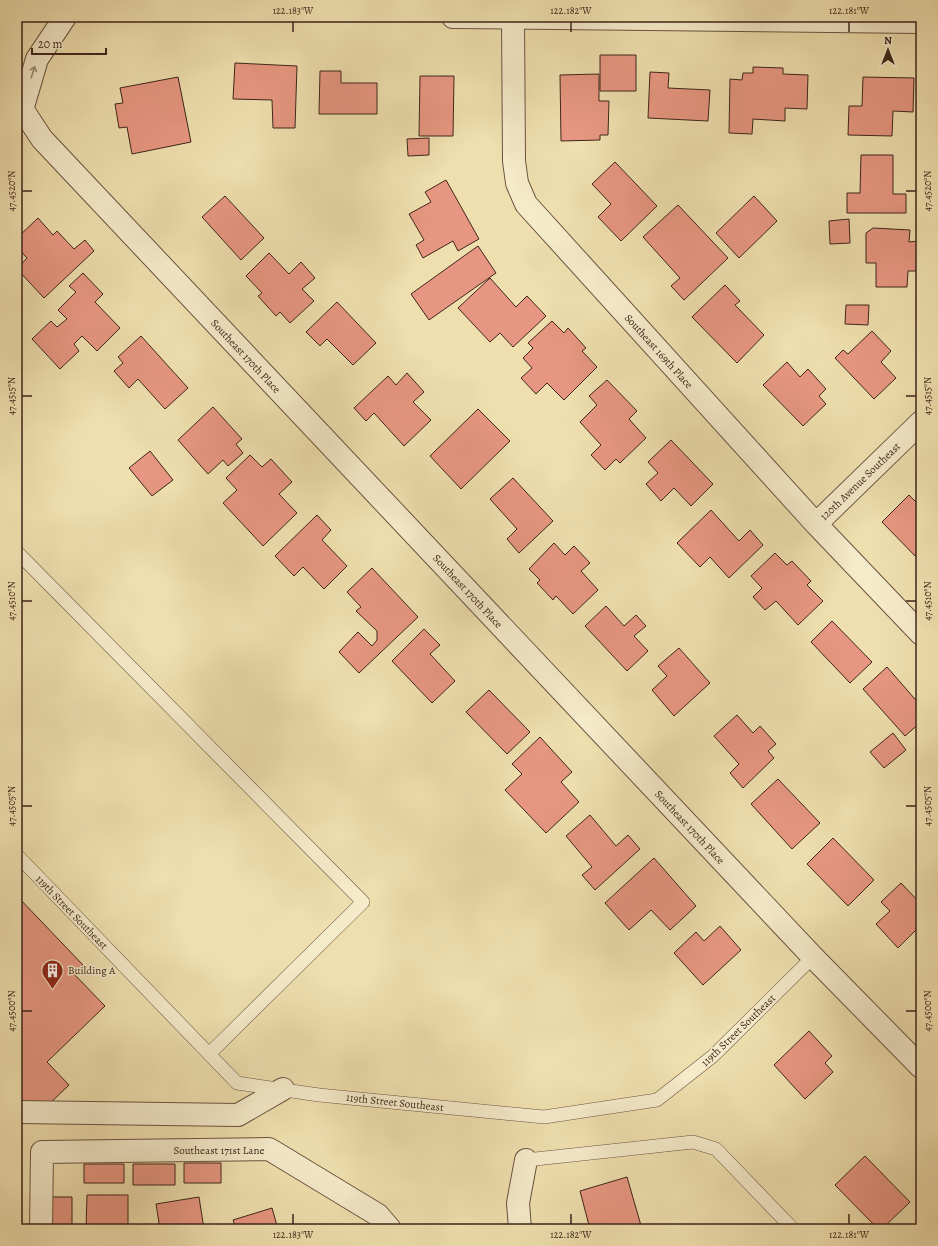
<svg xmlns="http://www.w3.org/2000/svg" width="938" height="1246" font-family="Alegreya,serif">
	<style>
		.building { fill: #e79781; stroke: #3e251b }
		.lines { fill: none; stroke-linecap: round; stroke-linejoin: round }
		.service-casing { stroke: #6a5440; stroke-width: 14 }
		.minor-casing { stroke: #6a5440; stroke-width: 24 }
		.tertiary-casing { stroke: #6a5440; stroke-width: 24 }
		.service { stroke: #f5eaca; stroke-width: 13 }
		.minor { stroke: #f5eaca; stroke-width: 22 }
		.tertiary { stroke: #f5eaca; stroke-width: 22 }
		.oneway { stroke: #9a8872 }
		.ticks { fill: none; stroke: #3e251b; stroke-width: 1.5 }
		.labels { text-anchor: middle; stroke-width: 3; stroke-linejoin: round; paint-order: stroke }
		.street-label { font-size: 11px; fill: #3e251b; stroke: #f5eaca }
		.poi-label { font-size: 11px; fill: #3e251b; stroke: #f5eaca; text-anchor: start }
		.neatline { fill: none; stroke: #3e251b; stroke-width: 1.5 }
		.ticks-label { font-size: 10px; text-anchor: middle; fill: #3e251b }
	</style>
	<rect width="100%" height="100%" fill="#efdfae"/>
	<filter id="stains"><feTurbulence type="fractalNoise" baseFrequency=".005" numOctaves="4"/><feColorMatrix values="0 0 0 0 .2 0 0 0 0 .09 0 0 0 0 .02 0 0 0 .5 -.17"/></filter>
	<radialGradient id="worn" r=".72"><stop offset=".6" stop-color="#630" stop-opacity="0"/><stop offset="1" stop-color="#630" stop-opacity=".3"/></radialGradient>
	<path class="building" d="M 600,55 L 636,55 L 636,91 L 600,91 Z
		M 235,63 L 297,66 L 295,128 L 273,128 L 272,100 L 233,99 Z
		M 753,67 L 783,68 L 783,74 L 808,75 L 807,109 L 785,108 L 785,121 L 753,119 L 752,134 L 729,133 L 730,79 L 742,80 L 743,73 L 753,73 Z
		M 320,71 L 341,71 L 341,83 L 377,83 L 377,114 L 319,114 Z
		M 650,72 L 669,73 L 668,88 L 710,90 L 708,121 L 648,118 Z
		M 599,74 L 599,101 L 609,101 L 608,135 L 600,135 L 600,140 L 561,141 L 560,75 Z
		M 420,76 L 454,76 L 453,136 L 419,136 Z
		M 178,77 L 191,142 L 132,154 L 127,127 L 119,128 L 115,104 L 123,103 L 120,88 Z
		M 863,77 L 914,78 L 913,112 L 893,111 L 892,136 L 848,135 L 849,106 L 862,106 Z
		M 429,138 L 429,155 L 408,156 L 407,139 Z
		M 861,155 L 893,155 L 893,194 L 906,194 L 906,213 L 847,213 L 847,193 L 860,193 Z
		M 615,162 L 657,206 L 621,241 L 598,217 L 611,204 L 592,184 Z
		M 446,180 L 479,239 L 458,251 L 453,241 L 423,258 L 416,245 L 424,240 L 409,214 L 431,202 L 425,192 Z
		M 225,196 L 264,238 L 241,260 L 202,217 Z
		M 754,196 L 777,221 L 739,258 L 716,233 Z
		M 678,205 L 728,258 L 684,300 L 671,286 L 680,278 L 643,237 Z
		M 38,218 L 53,235 L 57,231 L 74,249 L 85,240 L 94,251 L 44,298 L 17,269 L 27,258 L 17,247 L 17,238 Z
		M 849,219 L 850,243 L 830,244 L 829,221 Z
		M 873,228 L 910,230 L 909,242 L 919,241 L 918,271 L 908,271 L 907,287 L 876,287 L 876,263 L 866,263 L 866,233 Z
		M 478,246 L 496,273 L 429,320 L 411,294 Z
		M 269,253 L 289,274 L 301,262 L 315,278 L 302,289 L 314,301 L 290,323 L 280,312 L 276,316 L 258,296 L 262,293 L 246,276 Z
		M 83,273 L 103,294 L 95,302 L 120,328 L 97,351 L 82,336 L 74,344 L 79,351 L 60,369 L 32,339 L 51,321 L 57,327 L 67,319 L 58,310 L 76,292 L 69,286 Z
		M 490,278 L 516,307 L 527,296 L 546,316 L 513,347 L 500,333 L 490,342 L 458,308 Z
		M 725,285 L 740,301 L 735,305 L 764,335 L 737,363 L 692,317 Z
		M 337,302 L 376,343 L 353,365 L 327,339 L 320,346 L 306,332 Z
		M 846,305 L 869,305 L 868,325 L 845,324 Z
		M 552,321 L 564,333 L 568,328 L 586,348 L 582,351 L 597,367 L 564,400 L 547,383 L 536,394 L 521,378 L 532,368 L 523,358 L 533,348 L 528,343 Z
		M 872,331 L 891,351 L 881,362 L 896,378 L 874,399 L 835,358 L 843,350 L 848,354 Z
		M 141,336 L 188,388 L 165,409 L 138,379 L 129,388 L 114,371 L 123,363 L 118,357 Z
		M 787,362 L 800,377 L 808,369 L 826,389 L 819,396 L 826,404 L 803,426 L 763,385 Z
		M 407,373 L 424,392 L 413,402 L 431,420 L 404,446 L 374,413 L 366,421 L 354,408 L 388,376 L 396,385 Z
		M 607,380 L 637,411 L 629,419 L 646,438 L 620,463 L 616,459 L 605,470 L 591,455 L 601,445 L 580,422 L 597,405 L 589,396 Z
		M 213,407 L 242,439 L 236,444 L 243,453 L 228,466 L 223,460 L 208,474 L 178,440 Z
		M 478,409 L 510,441 L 461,489 L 430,456 Z
		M 671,440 L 713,484 L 691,506 L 674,488 L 661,501 L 646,484 L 658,473 L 648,462 Z
		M 150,451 L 173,480 L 152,496 L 129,468 Z
		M 250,455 L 262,467 L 271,459 L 292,482 L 279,494 L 297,513 L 263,546 L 223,503 L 237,490 L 226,478 Z
		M 513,478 L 553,521 L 519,553 L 507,539 L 517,529 L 490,499 Z
		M 909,495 L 919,505 L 921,504 L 921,562 L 882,522 Z
		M 711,510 L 739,541 L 750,530 L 763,545 L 729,578 L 710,557 L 700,567 L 677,543 Z
		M 317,515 L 331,530 L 322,540 L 347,566 L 324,589 L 303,567 L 294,576 L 275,556 Z
		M 554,543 L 565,555 L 574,546 L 590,563 L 581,571 L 598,590 L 573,614 L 556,596 L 553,600 L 537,583 L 540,580 L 529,569 Z
		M 775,553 L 787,565 L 792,561 L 811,581 L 807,585 L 823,601 L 798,625 L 776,601 L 765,610 L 753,597 L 762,588 L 751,576 Z
		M 372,568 L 418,617 L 359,673 L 339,652 L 358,632 L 372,646 L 377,640 L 377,631 L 356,611 L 361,607 L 347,592 Z
		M 606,606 L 624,626 L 636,615 L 646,626 L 634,636 L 648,651 L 627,671 L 585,626 Z
		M 832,621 L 872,662 L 850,683 L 811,642 Z
		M 424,629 L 440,645 L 430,654 L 455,681 L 432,703 L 392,661 Z
		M 679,648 L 710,683 L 674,716 L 652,690 L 667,676 L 658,666 Z
		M 887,667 L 921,706 L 921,722 L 905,736 L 863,689 Z
		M 489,690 L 530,732 L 507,754 L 466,712 Z
		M 737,715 L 753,733 L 760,726 L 776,744 L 768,751 L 774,758 L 743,788 L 730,773 L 739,764 L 714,736 Z
		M 893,733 L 906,750 L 884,768 L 870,752 Z
		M 540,737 L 572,772 L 561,782 L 579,802 L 546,833 L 505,790 L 522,774 L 512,764 Z
		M 921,761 L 921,772 L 916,766 Z
		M 778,779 L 820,823 L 792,849 L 751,804 Z
		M 590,815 L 616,846 L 628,835 L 640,849 L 595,890 L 582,875 L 592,867 L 566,836 Z
		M 833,838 L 874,880 L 848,906 L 807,864 Z
		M 654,858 L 696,906 L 670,930 L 651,910 L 629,930 L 605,903 Z
		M 901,883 L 921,904 L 921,925 L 898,948 L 876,924 L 890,911 L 881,902 Z
		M 17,896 L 83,965 L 74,974 L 105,1006 L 47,1062 L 69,1085 L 46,1107 L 17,1106 Z
		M 720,926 L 741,950 L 703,985 L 674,953 L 696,932 L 704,941 Z
		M 809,1031 L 832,1056 L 825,1063 L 833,1072 L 805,1099 L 774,1065 Z
		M 865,1156 L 910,1202 L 882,1229 L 878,1229 L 835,1185 Z
		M 184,1163 L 221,1163 L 221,1183 L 184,1183 Z
		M 84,1164 L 124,1164 L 124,1183 L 84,1183 Z
		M 133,1164 L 175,1164 L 175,1185 L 133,1185 Z
		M 627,1177 L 642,1229 L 590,1229 L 580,1191 Z
		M 87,1195 L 128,1195 L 128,1229 L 86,1229 Z
		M 52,1197 L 72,1197 L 72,1229 L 52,1229 Z
		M 199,1197 L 204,1229 L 160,1229 L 156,1204 Z
		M 272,1208 L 278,1229 L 236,1229 L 233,1220 Z"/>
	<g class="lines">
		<defs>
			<path id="service" d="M 17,552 L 363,902 L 209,1054
				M 17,855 L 237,1083 L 319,1095 L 544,1117 L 657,1100 L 713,1056 L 813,957
				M 526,1160 L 693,1142 L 716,1149 L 793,1229"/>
			<path id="minor" d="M 513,19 L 514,161 L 517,183 L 526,204 L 816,524 L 921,634
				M 17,101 L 42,139 L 813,957 L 921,1067
				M 22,110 L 37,59 L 65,17
				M 816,524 L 921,422
				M 17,1112 L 238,1115 L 283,1089
				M 41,1229 L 42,1152 L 269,1149 L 378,1215 L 390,1229
				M 520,1229 L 518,1203 L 526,1160"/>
			<path id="tertiary" d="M 453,17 L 921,22"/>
		</defs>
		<use href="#service" class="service-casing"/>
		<use href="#minor" class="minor-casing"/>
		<use href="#tertiary" class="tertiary-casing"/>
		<use href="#service" class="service"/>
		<use href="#minor" class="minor"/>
		<use href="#tertiary" class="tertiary"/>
	</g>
	<defs><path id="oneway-shaft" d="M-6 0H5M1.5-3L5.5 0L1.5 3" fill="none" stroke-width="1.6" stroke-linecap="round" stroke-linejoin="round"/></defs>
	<use class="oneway" href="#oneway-shaft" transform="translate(33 72) rotate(-73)"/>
	<path class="ticks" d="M 293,22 L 293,32M 571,22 L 571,32M 849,22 L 849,32M 22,191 L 32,191M 906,191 L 916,191M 22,396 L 32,396M 906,396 L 916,396M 22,601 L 32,601M 906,601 L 916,601M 22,806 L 32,806M 906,806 L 916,806M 22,1011 L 32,1011M 906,1011 L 916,1011M 293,1214 L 293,1224M 571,1214 L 571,1224M 849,1214 L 849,1224"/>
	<defs>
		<symbol id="building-pin" viewBox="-11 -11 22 30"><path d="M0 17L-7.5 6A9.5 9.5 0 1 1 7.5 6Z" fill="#8f2418" stroke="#f5eaca"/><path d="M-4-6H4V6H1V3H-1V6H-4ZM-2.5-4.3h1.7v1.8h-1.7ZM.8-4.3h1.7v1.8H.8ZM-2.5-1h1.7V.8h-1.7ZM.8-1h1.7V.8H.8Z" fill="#fff"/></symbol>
	</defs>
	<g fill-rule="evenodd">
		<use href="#building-pin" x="40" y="958" width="25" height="34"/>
	</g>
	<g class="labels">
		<g class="street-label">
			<text transform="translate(659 351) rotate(48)" y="4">Southeast 169th Place</text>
			<text transform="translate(246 356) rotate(47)" y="4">Southeast 170th Place</text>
			<text transform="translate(860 481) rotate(-44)" y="4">120th Avenue Southeast</text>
			<text transform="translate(468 591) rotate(47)" y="4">Southeast 170th Place</text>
			<text transform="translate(690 827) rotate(47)" y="4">Southeast 170th Place</text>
			<text transform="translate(72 912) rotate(46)" y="4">119th Street Southeast</text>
			<text transform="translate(738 1030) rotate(-44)" y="4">119th Street Southeast</text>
			<text transform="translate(395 1102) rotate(6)" y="4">119th Street Southeast</text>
			<text x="219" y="1154">Southeast 171st Lane</text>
		</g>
		<g class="poi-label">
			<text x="68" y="974">Building A</text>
		</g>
	</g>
	<rect width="938" height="1246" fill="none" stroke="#efdfae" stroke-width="44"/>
	<g transform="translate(888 50)" stroke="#f5eaca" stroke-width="3" paint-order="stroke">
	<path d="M0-3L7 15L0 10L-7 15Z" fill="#3e251b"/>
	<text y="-6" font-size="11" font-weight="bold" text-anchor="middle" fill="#3e251b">N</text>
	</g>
	<path d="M32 48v6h74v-6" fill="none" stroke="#3e251b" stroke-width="2"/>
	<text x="38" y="48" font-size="12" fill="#3e251b" stroke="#f5eaca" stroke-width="3" paint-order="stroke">20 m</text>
	<rect x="22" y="22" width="894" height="1202" class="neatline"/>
	<g class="ticks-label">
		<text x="293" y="14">122.183°W</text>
		<text x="571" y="14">122.182°W</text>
		<text x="849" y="14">122.181°W</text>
		<text transform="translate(11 191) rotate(-90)" y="4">47.4520°N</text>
		<text transform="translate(927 191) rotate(-90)" y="4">47.4520°N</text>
		<text transform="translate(11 396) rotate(-90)" y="4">47.4515°N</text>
		<text transform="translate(927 396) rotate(-90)" y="4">47.4515°N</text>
		<text transform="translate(11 601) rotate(-90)" y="4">47.4510°N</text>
		<text transform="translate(927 601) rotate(-90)" y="4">47.4510°N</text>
		<text transform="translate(11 806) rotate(-90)" y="4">47.4505°N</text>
		<text transform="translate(927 806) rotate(-90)" y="4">47.4505°N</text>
		<text transform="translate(11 1011) rotate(-90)" y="4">47.4500°N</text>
		<text transform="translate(927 1011) rotate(-90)" y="4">47.4500°N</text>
		<text x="293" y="1238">122.183°W</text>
		<text x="571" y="1238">122.182°W</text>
		<text x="849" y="1238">122.181°W</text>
	</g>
	<rect width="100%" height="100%" filter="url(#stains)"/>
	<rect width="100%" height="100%" fill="url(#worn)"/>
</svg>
